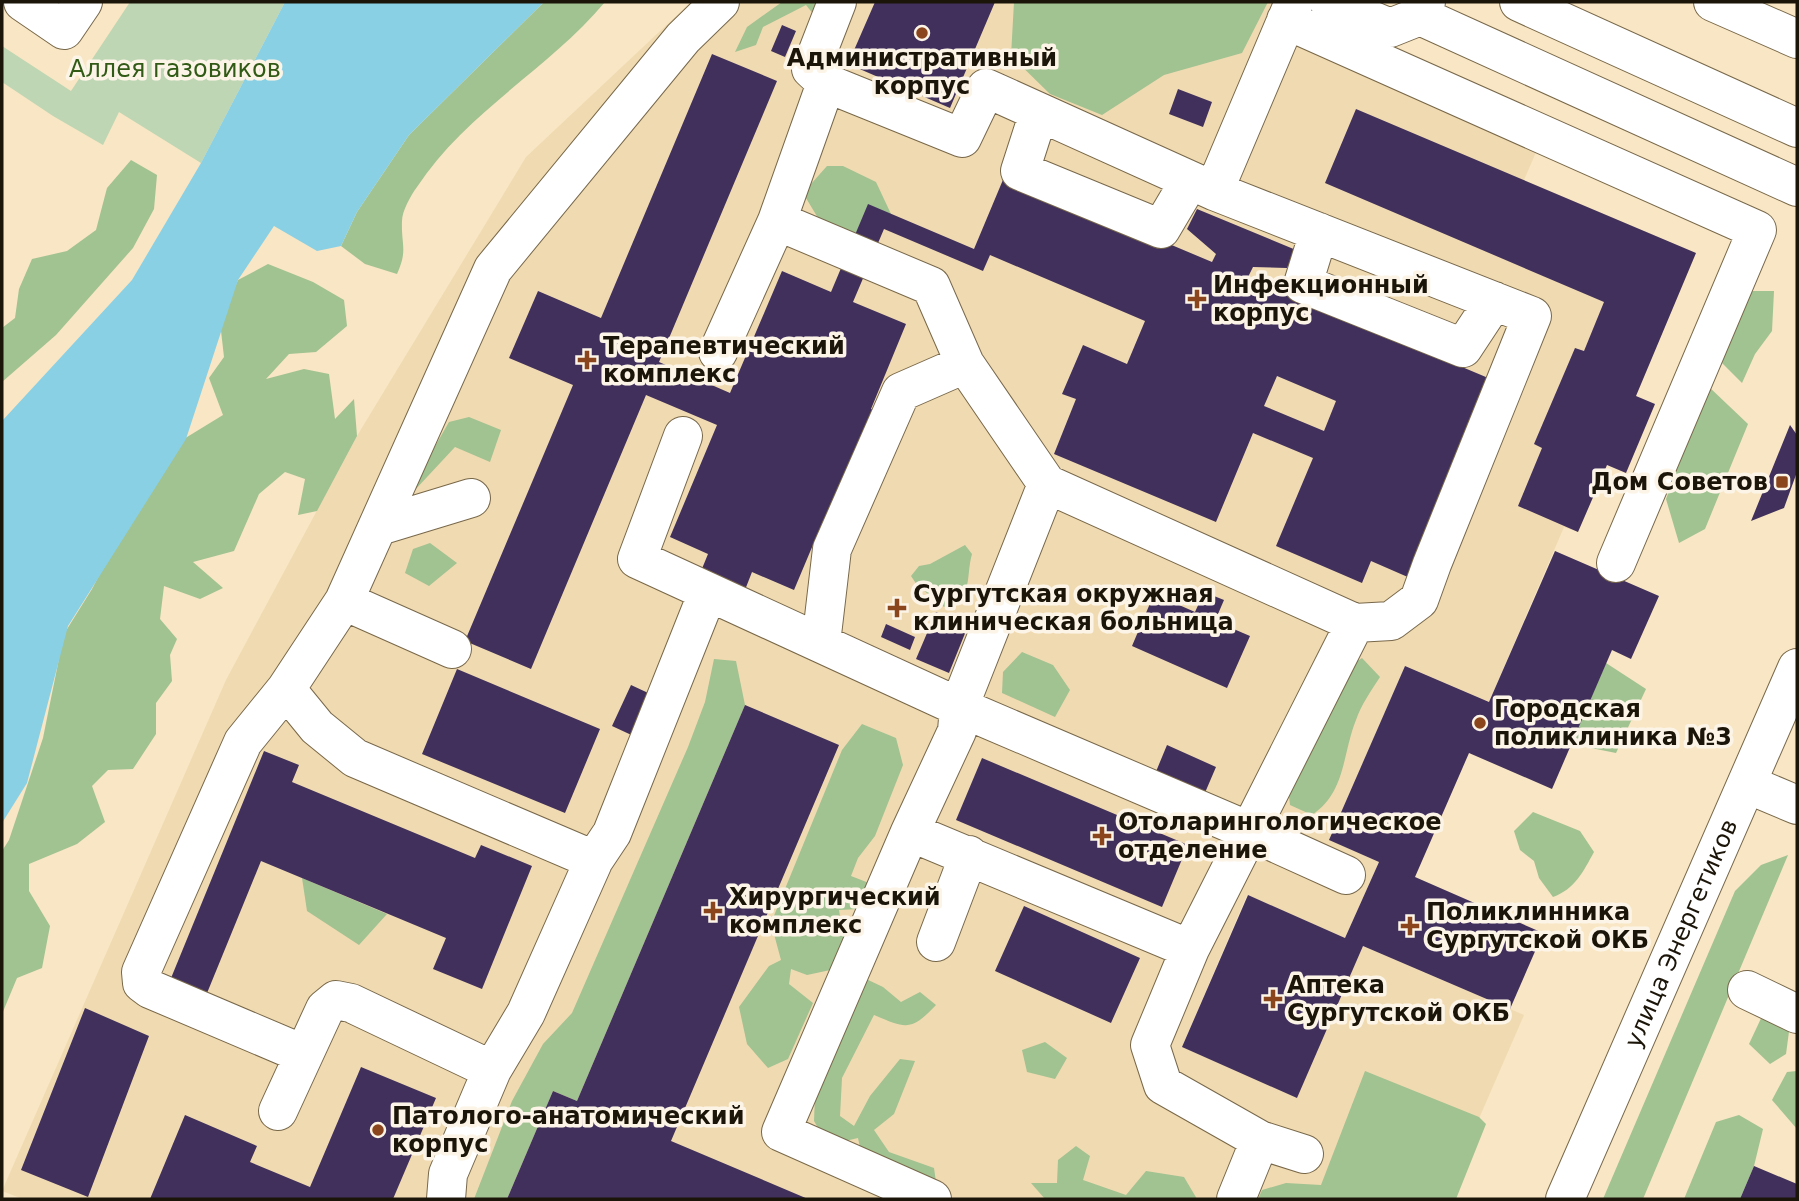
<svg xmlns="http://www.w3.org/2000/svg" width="1799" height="1201" font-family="'DejaVu Sans',sans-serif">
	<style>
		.built { fill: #f0dab1 }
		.green { fill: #bed6b3 }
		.forest { fill: #a1c291 }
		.water { fill: #89d0e5 }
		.building { fill: #41305c; fill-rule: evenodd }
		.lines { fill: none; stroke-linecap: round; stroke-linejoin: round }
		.minor-casing { stroke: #78684a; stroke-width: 40 }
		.major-casing { stroke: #78684a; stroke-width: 40 }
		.minor { stroke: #fff; stroke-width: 38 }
		.major { stroke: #fff; stroke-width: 38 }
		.poi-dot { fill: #8a451d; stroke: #fcf5e7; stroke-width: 2.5 }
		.labels { text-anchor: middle; stroke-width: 7; stroke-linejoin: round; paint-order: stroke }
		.poi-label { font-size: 24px; font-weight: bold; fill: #1b1408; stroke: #fcf5e7; text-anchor: start }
		.park-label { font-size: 24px; fill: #315a17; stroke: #fcf5e7 }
		.street-label { font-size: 24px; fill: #1b1408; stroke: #fcf5e7 }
	</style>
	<rect width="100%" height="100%" fill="#f8e6c4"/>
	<path class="built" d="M 691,2 L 1287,2 L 1543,136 L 1524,180 L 1696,253 L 1578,532 L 1564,527 L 1489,702 L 1405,666 L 1330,840 L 1379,862 L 1345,938 L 1247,895 L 1182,1047 L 1297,1097 L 1363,946 L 1524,1015 L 1444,1199 L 23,1199 L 2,1191 L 226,680 L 357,436 L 526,157 Z"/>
	<path class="green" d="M 130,2 L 285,2 L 201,163 L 119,112 L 103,145 L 53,116 L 2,82 L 2,46 L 71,91 Z"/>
	<path class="forest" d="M 544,2 L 605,2 C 549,69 466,112 417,187 C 411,195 402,211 402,221 C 401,245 408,250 397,274 L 365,264 L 341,246 L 357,212 L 409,135 Z
		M 782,2 L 835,2 L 825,29 L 806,5 L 763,27 L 756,45 L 735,52 L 747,27 Z
		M 1014,2 L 1268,2 L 1242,53 L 1164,75 L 1102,115 L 1050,94 L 1011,56 Z
		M 131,160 L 157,175 L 154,209 L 133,248 L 56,335 L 2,382 L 2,328 L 15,318 L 19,289 L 32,259 L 67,251 L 96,230 L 107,188 Z
		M 827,166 L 843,166 L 876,182 L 891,214 L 854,237 L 821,223 L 803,193 Z
		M 268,264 L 313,282 L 344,300 L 347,326 L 316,352 L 289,354 L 266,379 L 304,369 L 329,374 L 335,419 L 354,399 L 357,436 L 317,511 L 298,515 L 305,479 L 285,472 L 259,494 L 234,551 L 193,562 L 223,588 L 200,599 L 164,586 L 160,619 L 177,639 L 170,655 L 172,681 L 156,703 L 156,734 L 133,769 L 108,770 L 92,786 L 105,822 L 77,844 L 29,864 L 29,891 L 50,926 L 42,968 L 17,978 L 2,1014 L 2,851 L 9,840 L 43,738 L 64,634 L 92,589 L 141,495 L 174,445 L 223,415 L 209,378 L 224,357 L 220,322 L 238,280 Z
		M 1748,291 L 1774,291 L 1772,331 L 1755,354 L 1742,383 L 1722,363 Z
		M 1708,386 L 1748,424 L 1705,529 L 1679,543 L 1666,499 Z
		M 469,417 L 501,430 L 490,462 L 455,447 L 414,491 L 406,475 L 434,448 L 449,422 Z
		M 430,543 L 457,563 L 429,586 L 405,573 L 413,549 Z
		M 965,545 L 972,554 C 965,579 975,595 944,607 L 917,585 L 911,576 L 919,566 L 930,564 Z
		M 1022,652 L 1053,665 L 1070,690 L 1055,717 L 1002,693 L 1003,672 Z
		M 1362,658 L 1380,677 C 1371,691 1361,705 1356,720 C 1342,755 1346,792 1312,815 L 1290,805 L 1288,788 L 1342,671 Z
		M 714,659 L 736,661 L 745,705 L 577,1101 L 553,1091 L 507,1199 L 474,1199 L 512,1101 L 543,1044 L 572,1013 L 688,747 L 705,702 Z
		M 1606,663 L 1646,689 L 1616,753 L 1571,744 Z
		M 862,724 L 896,738 L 903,765 L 875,836 L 858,858 L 851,876 L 869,883 L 859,909 L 839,910 L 845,948 L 835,969 L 807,975 L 791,969 L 789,984 L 813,1003 L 788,1059 L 768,1068 L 747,1044 L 739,1007 L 769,966 L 781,960 L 771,923 L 842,750 Z
		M 1533,812 L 1580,831 L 1594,852 C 1583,872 1575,889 1553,897 L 1539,878 L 1534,861 L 1520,850 L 1514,831 Z
		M 1788,855 L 1643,1199 L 1603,1199 L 1735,891 L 1761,865 Z
		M 302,878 L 387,914 L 359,945 L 307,911 Z
		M 864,978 L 883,987 L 901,1002 L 920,992 L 936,1005 C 911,1031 907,1029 874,1015 L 842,1078 L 840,1116 L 854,1126 L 870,1096 L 900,1059 L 915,1061 L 894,1114 L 874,1130 L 889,1152 L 934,1168 L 937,1189 L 864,1166 L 858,1138 L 828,1145 L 814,1121 L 815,1096 Z
		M 1764,1012 L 1790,1024 L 1786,1054 L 1770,1064 L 1749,1044 Z
		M 1045,1042 L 1067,1058 L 1055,1079 L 1027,1072 L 1022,1050 Z
		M 1365,1071 L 1479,1117 L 1486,1124 L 1456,1199 L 1258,1199 L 1262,1190 L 1286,1183 L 1321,1185 Z
		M 1797,1071 L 1797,1129 L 1772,1100 L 1787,1072 Z
		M 1739,1115 L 1763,1129 L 1754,1166 L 1740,1199 L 1684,1199 L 1716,1122 Z
		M 1076,1146 L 1090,1156 L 1083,1180 L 1126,1195 L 1146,1171 L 1184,1177 L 1197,1199 L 1045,1199 L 1031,1183 L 1057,1183 L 1058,1160 Z"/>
	<path class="water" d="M 285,2 L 544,2 L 409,135 L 357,212 L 341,246 L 317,251 L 274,226 L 238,280 L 186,439 L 68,626 L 27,783 L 2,823 L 2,421 L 132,280 L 201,163 Z"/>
	<path class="building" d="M 875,2 L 995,2 L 950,108 L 848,64 Z
		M 782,25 L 796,31 L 785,57 L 771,51 Z
		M 712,54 L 777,81 L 659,362 L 730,393 L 782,271 L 831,292 L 868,204 L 974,249 L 1005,175 L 1212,262 L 1216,254 L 1187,229 L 1197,209 L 1296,250 L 1287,268 L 1253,267 L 1248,277 L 1493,380 L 1410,578 L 1371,561 L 1362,583 L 1276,546 L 1313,458 L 1253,433 L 1216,522 L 1054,454 L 1076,399 L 1062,394 L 1083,345 L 1127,364 L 1145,321 L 990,255 L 983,271 L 884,229 L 853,302 L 906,324 L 871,409 L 900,421 L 823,521 L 794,590 L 752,572 L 743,595 L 699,576 L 708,554 L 670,537 L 717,425 L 646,395 L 531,669 L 465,641 L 573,385 L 509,358 L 538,291 L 601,318 ZM 1277,376 L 1336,401 L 1324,431 L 1264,406 Z
		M 1178,89 L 1212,102 L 1203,127 L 1169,114 Z
		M 1356,109 L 1696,253 L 1636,396 L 1655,404 L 1626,473 L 1607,465 L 1578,532 L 1518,506 L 1542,448 L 1534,444 L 1575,348 L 1584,351 L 1604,302 L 1325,183 Z
		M 1790,425 L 1797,435 L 1797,472 L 1784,508 L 1751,521 Z
		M 1555,551 L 1659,596 L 1631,659 L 1612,650 L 1552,789 L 1469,753 L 1415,877 L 1543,933 L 1510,1009 L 1363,946 L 1297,1098 L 1182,1047 L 1248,895 L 1345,938 L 1379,862 L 1329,840 L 1405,666 L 1489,702 Z
		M 1204,592 L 1224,600 L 1215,621 L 1250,636 L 1227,688 L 1132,646 L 1154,594 L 1195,612 Z
		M 936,612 L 968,626 L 949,673 L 916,659 Z
		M 886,624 L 915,637 L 910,650 L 881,637 Z
		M 457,669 L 600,729 L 565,813 L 422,754 Z
		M 631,685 L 659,698 L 640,739 L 612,726 Z
		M 745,705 L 839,745 L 671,1141 L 808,1199 L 507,1199 L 553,1091 L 577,1101 Z
		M 1167,745 L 1216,767 L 1204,795 L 1155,774 Z
		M 264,751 L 299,765 L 292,782 L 475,858 L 481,845 L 532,866 L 482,989 L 433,969 L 446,938 L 261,861 L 205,998 L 169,983 Z
		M 982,758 L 1188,845 L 1162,907 L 956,820 Z
		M 1024,906 L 1140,958 L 1111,1023 L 995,971 Z
		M 85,1008 L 149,1036 L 88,1197 L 21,1170 Z
		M 361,1067 L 436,1098 L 393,1199 L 150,1199 L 185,1115 L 257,1146 L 250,1162 L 310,1187 Z
		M 1754,1166 L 1797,1184 L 1797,1199 L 1740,1199 Z"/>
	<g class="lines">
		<defs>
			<path id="minor" d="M 23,2 L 64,30 L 83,2
				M 1329,2 L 1390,28 L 1420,16 L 1426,2
				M 1519,2 L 1797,128
				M 1713,2 L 1797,39
				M 1420,16 L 1797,187
				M 1286,20 L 1757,230 L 1616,563
				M 1039,112 L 1020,171 L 1161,229 L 1190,180
				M 1214,191 L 1294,2
				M 777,221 L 931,286 L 965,364 L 1047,484 L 1355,623 L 1391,621 L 1419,600 L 1432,564 L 1532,316 L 1214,191 L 986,88 L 962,138 L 826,83 L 811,69 L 837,2
				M 1319,232 L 1303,284 L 1463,348 L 1494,301
				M 718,352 L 777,221 L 826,83
				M 683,436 L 637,559 L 959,707 L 1249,831 L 1346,875
				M 379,526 L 471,498
				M 344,601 L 452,649
				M 821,643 L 832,549 L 901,392 L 965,364
				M 286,689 L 317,727 L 355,758 L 594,860
				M 1747,784 L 1797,805
				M 910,832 L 1190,949
				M 936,942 L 969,855
				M 1747,990 L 1797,1014
				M 303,1054 L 150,989 L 142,983 L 141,972 L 243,742 L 286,689 L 344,601 L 493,269 L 683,38 L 720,2
				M 278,1111 L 325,1009 L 336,1000 L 351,1003 L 492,1070
				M 1304,1154 L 1260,1140 L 1163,1085 L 1150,1045 L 1190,949 L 1355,623
				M 446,1199 L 448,1174 L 492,1070 L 526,1013 L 594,860 L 612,833 L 708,592
				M 932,1199 L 781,1132 L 910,832 L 957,731 L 959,707 L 1047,484
				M 1236,1199 L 1260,1140"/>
			<g id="major">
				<path id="s1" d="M 1565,1199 L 1797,668"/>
			</g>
		</defs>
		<use href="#minor" class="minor-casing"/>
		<use href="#major" class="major-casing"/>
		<use href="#minor" class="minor"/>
		<use href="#major" class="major"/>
	</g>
	<g class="poi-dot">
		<circle cx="922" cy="33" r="7"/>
		<path d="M1193.5 288.5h7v7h7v7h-7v7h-7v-7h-7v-7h7z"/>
		<path d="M583.5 349.5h7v7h7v7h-7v7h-7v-7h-7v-7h7z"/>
		<rect x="1775" y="475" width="14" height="14" rx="3.5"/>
		<path d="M893.5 597.5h7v7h7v7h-7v7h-7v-7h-7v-7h7z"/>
		<circle cx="1480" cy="723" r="7"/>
		<path d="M1098.5 825.5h7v7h7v7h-7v7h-7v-7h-7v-7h7z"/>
		<path d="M709.5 900.5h7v7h7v7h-7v7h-7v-7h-7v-7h7z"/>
		<path d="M1406.5 915.5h7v7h7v7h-7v7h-7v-7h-7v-7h7z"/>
		<path d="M1269.5 988.5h7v7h7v7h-7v7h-7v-7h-7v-7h7z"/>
		<circle cx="378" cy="1130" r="7"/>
	</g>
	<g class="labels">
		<g class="poi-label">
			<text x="922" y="66" text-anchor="middle">Административный<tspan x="922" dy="28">корпус</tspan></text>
			<text x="1213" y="293">Инфекционный<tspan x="1213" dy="28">корпус</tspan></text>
			<text x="603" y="354">Терапевтический<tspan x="603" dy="28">комплекс</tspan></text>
			<text x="1768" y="490" text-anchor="end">Дом Советов</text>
			<text x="913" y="602">Сургутская окружная<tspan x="913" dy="28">клиническая больница</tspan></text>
			<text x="1494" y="717">Городская<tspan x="1494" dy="28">поликлиника №3</tspan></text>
			<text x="1118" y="830">Отоларингологическое<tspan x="1118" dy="28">отделение</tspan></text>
			<text x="729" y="905">Хирургический<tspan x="729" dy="28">комплекс</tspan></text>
			<text x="1426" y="920">Поликлинника<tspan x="1426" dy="28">Сургутской ОКБ</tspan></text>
			<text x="1287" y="993">Аптека<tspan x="1287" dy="28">Сургутской ОКБ</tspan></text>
			<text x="392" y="1124">Патолого-анатомический<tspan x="392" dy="28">корпус</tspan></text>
		</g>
		<g class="park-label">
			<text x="175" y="77">Аллея газовиков</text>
		</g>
		<g class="street-label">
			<text dy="8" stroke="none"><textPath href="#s1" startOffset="290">улица Энергетиков</textPath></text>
		</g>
	</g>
	<rect width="1799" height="1201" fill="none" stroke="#1b1408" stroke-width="7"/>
</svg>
